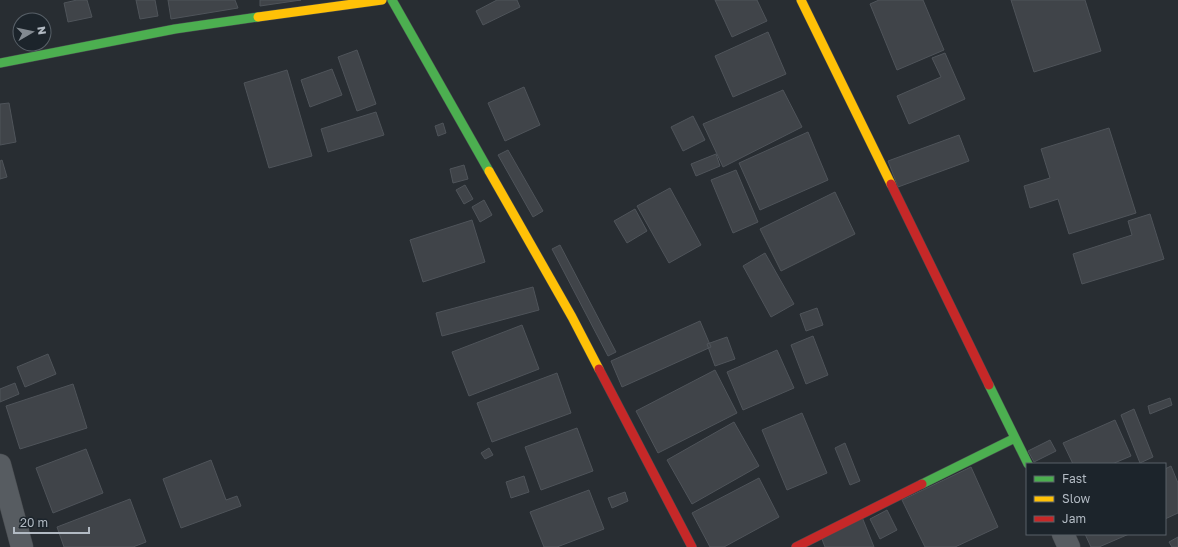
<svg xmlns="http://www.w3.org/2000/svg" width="1178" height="547" font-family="'Golos Text',sans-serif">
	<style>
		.building { fill: #404449; stroke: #4f545a }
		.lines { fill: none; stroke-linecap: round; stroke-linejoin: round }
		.street-casing { stroke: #46494d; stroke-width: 23 }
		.fast-casing { stroke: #46494d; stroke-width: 10 }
		.slow-casing { stroke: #46494d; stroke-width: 10 }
		.jam-casing { stroke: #46494d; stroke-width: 10 }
		.street { stroke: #575c61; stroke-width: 22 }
		.fast { stroke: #4caf50; stroke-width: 9 }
		.slow { stroke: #ffc107; stroke-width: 9 }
		.jam { stroke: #c62828; stroke-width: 9 }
	</style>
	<rect width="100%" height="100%" fill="#282d32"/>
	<path class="building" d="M 77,0 L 87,0 L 92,17 L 68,22 L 64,3 Z
		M 136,0 L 155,0 L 158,16 L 140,19 Z
		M 168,0 L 235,0 L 238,8 L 171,19 Z
		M 260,0 L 301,0 L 260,6 Z
		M 497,0 L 517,0 L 520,7 L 483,25 L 476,11 Z
		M 715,0 L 757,0 L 767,21 L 732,37 Z
		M 879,0 L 923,0 L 944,50 L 897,70 L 870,4 Z
		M 1011,0 L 1085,0 L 1101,51 L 1034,72 Z
		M 768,32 L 786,74 L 733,97 L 715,56 Z
		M 357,50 L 376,104 L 357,111 L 338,57 Z
		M 945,53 L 965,99 L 909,124 L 897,96 L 941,77 L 932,58 Z
		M 332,69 L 342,95 L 310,107 L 301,80 Z
		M 287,70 L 312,156 L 269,168 L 244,83 Z
		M 524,87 L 540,125 L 505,141 L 488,103 Z
		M 783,90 L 802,127 L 723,167 L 703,124 Z
		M 9,103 L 16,142 L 0,145 L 0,104 Z
		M 376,112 L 384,135 L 328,152 L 321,129 Z
		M 693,116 L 705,140 L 683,151 L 671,127 Z
		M 443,123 L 446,133 L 438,136 L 435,126 Z
		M 1109,128 L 1136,213 L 1069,234 L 1058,199 L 1030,208 L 1024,186 L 1050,178 L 1041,149 Z
		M 808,132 L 828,180 L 760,210 L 739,163 Z
		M 959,135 L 969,161 L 898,187 L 888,161 Z
		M 508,150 L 543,211 L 533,217 L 498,155 Z
		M 716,154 L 720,166 L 696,176 L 691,164 Z
		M 2,160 L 7,177 L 0,179 L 0,161 Z
		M 464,165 L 468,179 L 453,183 L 450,169 Z
		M 736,170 L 758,222 L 733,233 L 711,180 Z
		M 465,185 L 473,199 L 464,204 L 456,190 Z
		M 670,188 L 701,245 L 669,263 L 637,206 Z
		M 835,192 L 855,234 L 781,271 L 760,229 Z
		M 484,200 L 492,215 L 480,222 L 472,207 Z
		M 635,209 L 647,231 L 627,243 L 614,221 Z
		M 1150,214 L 1164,259 L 1082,284 L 1073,254 L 1132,235 L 1128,221 Z
		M 472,220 L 485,262 L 423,282 L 410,240 Z
		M 560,245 L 616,352 L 608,356 L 552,249 Z
		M 765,253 L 794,304 L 771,317 L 743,266 Z
		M 533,287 L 539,310 L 442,336 L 436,313 Z
		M 817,308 L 823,325 L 806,331 L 800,314 Z
		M 700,321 L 711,347 L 622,387 L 611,361 Z
		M 522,325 L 539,369 L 469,396 L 452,352 Z
		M 813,336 L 828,375 L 806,384 L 791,345 Z
		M 727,337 L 735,359 L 715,366 L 707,344 Z
		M 777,350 L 794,388 L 743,410 L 727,372 Z
		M 48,354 L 56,374 L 25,387 L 17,367 Z
		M 715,370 L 737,413 L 658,453 L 636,411 Z
		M 557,373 L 571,413 L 492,442 L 477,403 Z
		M 15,383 L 19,394 L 0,402 L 0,389 Z
		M 73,384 L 87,428 L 20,449 L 6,406 Z
		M 1170,398 L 1172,405 L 1150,414 L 1148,406 Z
		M 1134,409 L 1153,457 L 1140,463 L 1121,415 Z
		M 802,413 L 827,473 L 787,490 L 762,430 Z
		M 1115,420 L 1131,456 L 1112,464 L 1073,464 L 1063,443 Z
		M 734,422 L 759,466 L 692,504 L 667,460 Z
		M 577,428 L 593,471 L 541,490 L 525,447 Z
		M 1050,440 L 1056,451 L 1034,462 L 1028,451 Z
		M 845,443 L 860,481 L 850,485 L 835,448 Z
		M 489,448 L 493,455 L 485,459 L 481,453 Z
		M 86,449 L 103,493 L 53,513 L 36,468 Z
		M 211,460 L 226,500 L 237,496 L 241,506 L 181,528 L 163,479 Z
		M 1171,466 L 1178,483 L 1178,513 L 1165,519 L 1165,469 Z
		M 971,467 L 998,527 L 955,547 L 925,547 L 902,500 Z
		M 524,476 L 529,492 L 511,498 L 506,482 Z
		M 759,478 L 779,517 L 724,547 L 710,547 L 692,513 Z
		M 589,490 L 604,529 L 557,547 L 544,547 L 530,512 Z
		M 625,492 L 628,501 L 612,508 L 608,498 Z
		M 130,499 L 146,542 L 133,547 L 64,547 L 57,527 Z
		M 887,510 L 897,530 L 880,539 L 870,519 Z
		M 862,517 L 874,547 L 825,547 L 820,534 Z
		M 1085,534 L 1129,534 L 1099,547 L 1091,547 Z
		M 1178,537 L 1178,547 L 1172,547 L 1169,542 Z"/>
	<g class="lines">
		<defs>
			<path id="street" d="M 0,465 L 22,547
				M 1063,534 L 1069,547"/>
			<path id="fast" d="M 392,0 L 489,171
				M 0,63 L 175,29 L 258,17
				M 989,385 L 1028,464
				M 922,484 L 1015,438"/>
			<path id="slow" d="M 801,0 L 891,184
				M 258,17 L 382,0
				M 489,171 L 572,317 L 599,369"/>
			<path id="jam" d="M 891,184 L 989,385
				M 599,369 L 692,547
				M 796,547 L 922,484"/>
		</defs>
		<use href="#street" class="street-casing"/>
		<use href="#fast" class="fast-casing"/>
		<use href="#slow" class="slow-casing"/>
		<use href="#jam" class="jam-casing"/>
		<use href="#street" class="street"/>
		<use href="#fast" class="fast"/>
		<use href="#slow" class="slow"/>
		<use href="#jam" class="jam"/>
	</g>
	<rect x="1026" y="463" width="140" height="72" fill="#1c242b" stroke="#586068"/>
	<rect x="1034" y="476" width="20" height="6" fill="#4caf50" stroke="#586068"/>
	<text x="1062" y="483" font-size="12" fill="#b2bac3">Fast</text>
	<rect x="1034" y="496" width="20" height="6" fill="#ffc107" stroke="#586068"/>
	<text x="1062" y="503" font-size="12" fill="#b2bac3">Slow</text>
	<rect x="1034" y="516" width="20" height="6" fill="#c62828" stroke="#586068"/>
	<text x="1062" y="523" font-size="12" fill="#b2bac3">Jam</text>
	<g transform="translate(32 32) rotate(81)"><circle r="19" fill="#1c242b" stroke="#586068"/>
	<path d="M0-3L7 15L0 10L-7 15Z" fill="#828990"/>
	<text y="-6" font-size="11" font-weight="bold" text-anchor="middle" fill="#b2bac3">N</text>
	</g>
	<path d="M14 527v6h75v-6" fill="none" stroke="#b2bac3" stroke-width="2"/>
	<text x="20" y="527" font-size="12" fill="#b2bac3" stroke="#1c242b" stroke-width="3" paint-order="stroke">20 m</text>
</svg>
